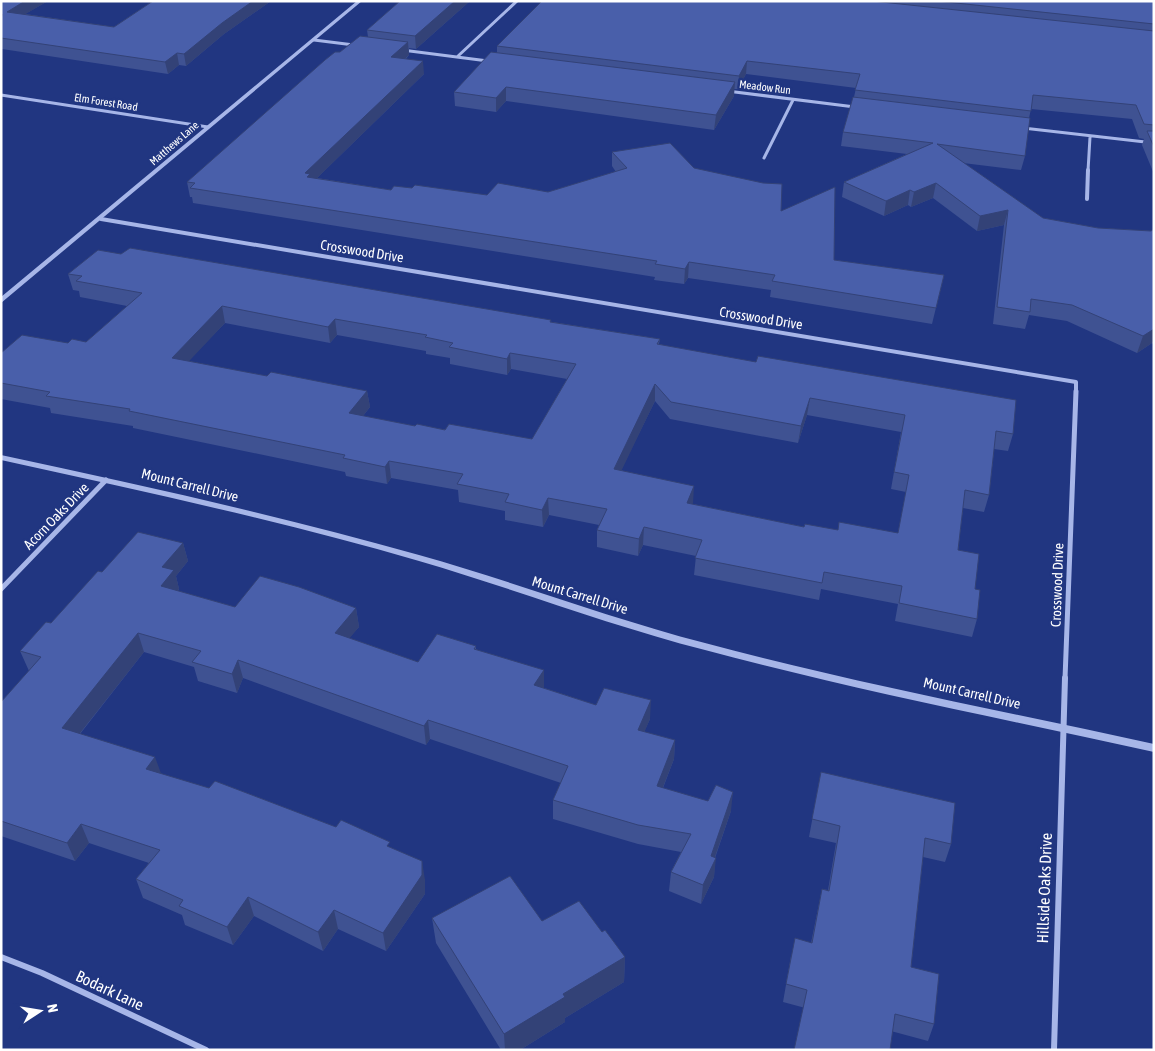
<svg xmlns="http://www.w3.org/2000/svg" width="1155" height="1051" font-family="'Asap Condensed',sans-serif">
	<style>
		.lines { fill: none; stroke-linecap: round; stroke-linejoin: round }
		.minor-far3 { stroke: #a7b6e8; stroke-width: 3 }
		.minor-far2 { stroke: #a7b6e8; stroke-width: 4 }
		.minor-far1 { stroke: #a7b6e8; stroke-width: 5 }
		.minor { stroke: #a7b6e8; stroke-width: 6 }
		.tertiary { fill: #a7b6e8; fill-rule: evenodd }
		.wall { fill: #3f5292; fill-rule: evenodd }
		.shaded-wall { fill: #334277 }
		.building { fill: #495faa; stroke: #334277; fill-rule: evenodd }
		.labels { text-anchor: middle; stroke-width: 5; stroke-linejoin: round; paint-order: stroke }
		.far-street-label { font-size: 11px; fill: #fff; stroke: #213681 }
		.street-label { font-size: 14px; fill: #fff; stroke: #213681 }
		.near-street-label { font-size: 16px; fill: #fff; stroke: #213681 }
	</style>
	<rect width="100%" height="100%" fill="#213681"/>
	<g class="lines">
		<path class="minor-far3" d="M 314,40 L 354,45
			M 402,50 L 488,61
			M 457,57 L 517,1
			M 727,91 L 855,107
			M 1,95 L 208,127
			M 1023,128 L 1154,143
			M 764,158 L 793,100
			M 1088,171 L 1090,137"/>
		<path class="minor-far2" d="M 1087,199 L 1088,170
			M 101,219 L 1076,382 L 1076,392"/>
		<path class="minor-far1" d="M 1,589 L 106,480
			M 1065,679 L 1076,391"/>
		<path class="minor" d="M 1,957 L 42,973 L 206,1050
			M 1054,1050 L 1065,678"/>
		<path class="tertiary" d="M 357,1 L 362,1 L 1,303 L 1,297 Z
			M 1,455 C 141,485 281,516 419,555 C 515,582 609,618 705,643 C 853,683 1004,711 1154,744 L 1154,752 C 1004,719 853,690 705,650 C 608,625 515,589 419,561 C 282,521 141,491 1,460 Z"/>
	</g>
	<path class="wall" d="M 1,1 L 48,1 L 25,14 L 114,27 L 153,1 L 271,1 L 224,34 L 186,66 L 179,65 L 168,74 L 2,49 L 1,47 Z
		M 400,1 L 470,1 L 416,49 L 409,48 L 409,55 L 406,59 L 424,74 L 317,178 L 391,190 L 412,188 L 487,195 L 548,192 L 616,172 L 612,166 L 612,152 L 694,168 L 781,211 L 834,260 L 944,275 L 932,324 L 770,297 L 771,290 L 688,278 L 684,284 L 654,280 L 655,277 L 193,203 L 192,197 L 190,197 L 187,182 L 340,52 L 368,37 L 367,30 Z
		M 542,1 L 1154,1 L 1154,174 L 1142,145 L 1144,139 L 1139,138 L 1132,119 L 1031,109 L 1029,118 L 1025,156 L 1021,170 L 963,163 L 1043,218 L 1098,228 L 1151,231 L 1154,229 L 1154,345 L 1152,343 L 1137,353 L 1067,321 L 1029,315 L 1025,329 L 993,324 L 1004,225 L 977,231 L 933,198 L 911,207 L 908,205 L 884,216 L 842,197 L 844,182 L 907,154 L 841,146 L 843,132 L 854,97 L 856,88 L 746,74 L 738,89 L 734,89 L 734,96 L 714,130 L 506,101 L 496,112 L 455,106 L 454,92 L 497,53 L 497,46 Z
		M 121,254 L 660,339 L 659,344 L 1013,434 L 1008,451 L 994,449 L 989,495 L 984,512 L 963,508 L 958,550 L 975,589 L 977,619 L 972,637 L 895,621 L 898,604 L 821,589 L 819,600 L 694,575 L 696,556 L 643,545 L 638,556 L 597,547 L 597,530 L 599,525 L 549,515 L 543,527 L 505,520 L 505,511 L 459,502 L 458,490 L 391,478 L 387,484 L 346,476 L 345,472 L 133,428 L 133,426 L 51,413 L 50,408 L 1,399 L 1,353 L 68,343 L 86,342 L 127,306 L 80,297 L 79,291 L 73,290 L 68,274 ZM 225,323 L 330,343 L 337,335 L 426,351 L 426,354 L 450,358 L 450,364 L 507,375 L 511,369 L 567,379 L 532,439 L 415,426 L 363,416 L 370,407 L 367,391 L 267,376 L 188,361 ZM 655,401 L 670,419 L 798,443 L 807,415 L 901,432 L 891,489 L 906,492 L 898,533 L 838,530 L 804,527 L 693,504 L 621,470 Z
		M 183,543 L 188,561 L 176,576 L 179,589 L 178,591 L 235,607 L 356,608 L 359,627 L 349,638 L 418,662 L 476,646 L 476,649 L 544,688 L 596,705 L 650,719 L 644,732 L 675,740 L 674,759 L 663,788 L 731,811 L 715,858 L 714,877 L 701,904 L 669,891 L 671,872 L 681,852 L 638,844 L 553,819 L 553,800 L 561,783 L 430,739 L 426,745 L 243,678 L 237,693 L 198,681 L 194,667 L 144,652 L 80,734 L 161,774 L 391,848 L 425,880 L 425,894 L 386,951 L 338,929 L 323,951 L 254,916 L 233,945 L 185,925 L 182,915 L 143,898 L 136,879 L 149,863 L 89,843 L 75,861 L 1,836 L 1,702 L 29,671 L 20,651 L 51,623 L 102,572 Z
		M 821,772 L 951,844 L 945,862 L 923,857 L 911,967 L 934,1024 L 928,1041 L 783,1002 L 791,956 L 811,943 L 822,889 L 828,890 L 836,843 L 809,837 Z
		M 432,918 L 542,921 L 602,932 L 625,957 L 624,982 L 565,1018 L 565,1022 L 520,1050 L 501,1050 L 436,943 Z"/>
	<path class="shaded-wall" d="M 25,1 L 48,1 L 10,23 L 7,12 Z
		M 253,1 L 271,1 L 224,34 L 186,66 L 184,54 L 222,23 Z
		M 455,1 L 470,1 L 416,49 L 415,36 Z
		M 408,42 L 409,55 L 393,70 L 391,57 Z
		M 177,53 L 179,65 L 168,74 L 165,62 Z
		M 423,61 L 424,74 L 311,184 L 305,173 Z
		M 747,61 L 746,74 L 738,89 L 739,76 Z
		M 735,82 L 734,96 L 714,130 L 716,115 Z
		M 506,87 L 506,101 L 496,112 L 496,98 Z
		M 936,183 L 933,198 L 911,207 L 914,192 Z
		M 910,190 L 908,205 L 884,216 L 886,201 Z
		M 1008,210 L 1004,225 L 977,231 L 980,216 Z
		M 689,262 L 688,278 L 684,284 L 685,269 Z
		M 222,306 L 225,323 L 176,375 L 172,358 Z
		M 335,319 L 337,335 L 330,343 L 328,327 Z
		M 1154,329 L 1154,339 L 1152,343 L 1137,353 L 1143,336 Z
		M 510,353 L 511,369 L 507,375 L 507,359 Z
		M 655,384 L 655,401 L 614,486 L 614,469 Z
		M 367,391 L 370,407 L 352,430 L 349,413 Z
		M 810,398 L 807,415 L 798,443 L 801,426 Z
		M 389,461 L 391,478 L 387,484 L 385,467 Z
		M 694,486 L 693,504 L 687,503 Z
		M 548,498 L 549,515 L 543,527 L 542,510 Z
		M 644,527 L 643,545 L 638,556 L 639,539 Z
		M 183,543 L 188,561 L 176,576 L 179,589 L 166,605 L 161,586 L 162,567 Z
		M 356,608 L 359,627 L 338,652 L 335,633 Z
		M 138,633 L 144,652 L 69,747 L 62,728 Z
		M 238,660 L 243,678 L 237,693 L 232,674 Z
		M 544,670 L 544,689 L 534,685 Z
		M 651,700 L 650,719 L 637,749 L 638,730 Z
		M 428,720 L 430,739 L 426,745 L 424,726 Z
		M 675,740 L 674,759 L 656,805 L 657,786 Z
		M 155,757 L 162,776 L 146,769 Z
		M 733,792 L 731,811 L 710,871 L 716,858 L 714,877 L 701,904 L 703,885 L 711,856 Z
		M 81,824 L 89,843 L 75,861 L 67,843 Z
		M 422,861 L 425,880 L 425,894 L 386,951 L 383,933 Z
		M 248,897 L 254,916 L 233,945 L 227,927 Z
		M 334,910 L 338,929 L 323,951 L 318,932 Z
		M 625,957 L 624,982 L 565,1018 L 565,1022 L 520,1050 L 505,1050 L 504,1034 L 563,994 Z"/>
	<path class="building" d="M 1,1 L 25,1 L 7,12 L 114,27 L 153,1 L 253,1 L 222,23 L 184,54 L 177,53 L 165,62 L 1,38 L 1,20 L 2,14 L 1,15 Z
		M 400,1 L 455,1 L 415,36 L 367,30 Z
		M 542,1 L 872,1 L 1154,31 L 1154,125 L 1144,124 L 1136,105 L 1033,95 L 1031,111 L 855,90 L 860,74 L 747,61 L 739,76 L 497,46 Z
		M 937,1 L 1154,1 L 1154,24 Z
		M 360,36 L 408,42 L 391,57 L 423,61 L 305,173 L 310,174 L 307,177 L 391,190 L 394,186 L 412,188 L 415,185 L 487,195 L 498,183 L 548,192 L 627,168 L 612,152 L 670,143 L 694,168 L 763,183 L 782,184 L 781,211 L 835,187 L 834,260 L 944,275 L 936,308 L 772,281 L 775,275 L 689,262 L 685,269 L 655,264 L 657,261 L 190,188 L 195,183 L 187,182 L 325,60 L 335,52 L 340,52 Z
		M 491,52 L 735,82 L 716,115 L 506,87 L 496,98 L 454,92 Z
		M 853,97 L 1030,118 L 1025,156 L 937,144 L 1043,218 L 1098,228 L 1151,231 L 1154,229 L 1154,329 L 1143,336 L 1072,305 L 1031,299 L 1030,312 L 997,307 L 1008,210 L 980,216 L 936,183 L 914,192 L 910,190 L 886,201 L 844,182 L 933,143 L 843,132 Z
		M 1147,131 L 1154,131 L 1154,147 Z
		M 130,248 L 551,320 L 550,322 L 660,339 L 657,344 L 756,362 L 758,356 L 1016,400 L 1013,434 L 996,431 L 989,495 L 965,490 L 958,550 L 979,554 L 975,589 L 980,590 L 977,619 L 899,603 L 902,586 L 824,572 L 822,583 L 695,558 L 702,540 L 644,527 L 639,539 L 597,530 L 607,509 L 548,498 L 542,510 L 505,502 L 509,494 L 457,484 L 463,474 L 389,461 L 385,467 L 343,458 L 345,455 L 129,411 L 130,409 L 46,396 L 50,392 L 1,383 L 1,353 L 22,335 L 68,343 L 72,339 L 86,342 L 142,293 L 76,281 L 82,276 L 68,274 L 98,250 L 121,254 ZM 222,306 L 328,327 L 335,319 L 427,335 L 425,337 L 453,343 L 449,347 L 507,359 L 510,353 L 576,364 L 532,439 L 449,424 L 445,430 L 417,424 L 415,426 L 349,413 L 367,391 L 271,372 L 267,376 L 172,358 ZM 655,384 L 671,402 L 801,426 L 810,398 L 905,415 L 894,472 L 909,475 L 898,533 L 839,522 L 838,530 L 805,524 L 804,527 L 687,503 L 694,486 L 614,469 Z
		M 138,532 L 183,543 L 162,567 L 174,570 L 161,586 L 235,607 L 260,576 L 299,587 L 356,608 L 335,633 L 418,662 L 437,634 L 476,646 L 474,649 L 544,670 L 534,685 L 596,705 L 604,688 L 651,700 L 638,730 L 675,740 L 657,786 L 708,801 L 716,785 L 733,792 L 711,856 L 716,858 L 703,885 L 671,872 L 691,834 L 638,825 L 553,800 L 568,766 L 428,720 L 424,726 L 238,660 L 232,674 L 192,662 L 201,651 L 138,633 L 62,728 L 155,757 L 146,769 L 209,788 L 215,781 L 336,827 L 341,820 L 390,842 L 387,846 L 422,861 L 422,875 L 383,933 L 334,910 L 318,932 L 248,897 L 227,927 L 179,906 L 183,900 L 136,879 L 160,850 L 81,824 L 67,843 L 1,821 L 1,702 L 41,657 L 20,651 L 46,622 L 51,623 L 98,571 L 102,572 Z
		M 821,772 L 955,803 L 951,844 L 925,838 L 911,967 L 939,974 L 934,1024 L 895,1014 L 890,1050 L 794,1050 L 807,990 L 786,984 L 795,938 L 812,943 L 822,889 L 829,891 L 840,826 L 812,819 Z
		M 510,876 L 542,921 L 579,901 L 602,932 L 605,930 L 625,957 L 563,994 L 565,997 L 504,1034 L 432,918 Z"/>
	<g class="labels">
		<g class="far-street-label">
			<text transform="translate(765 87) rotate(7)" y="4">Meadow Run</text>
			<text transform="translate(106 102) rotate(9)" y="4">Elm Forest Road</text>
			<text transform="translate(174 143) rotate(-41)" y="4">Matthews Lane</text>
		</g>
		<g class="street-label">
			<text transform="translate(362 251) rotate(9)" y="5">Crosswood Drive</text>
			<text transform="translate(761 318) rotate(9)" y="5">Crosswood Drive</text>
			<text transform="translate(190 485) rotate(14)" y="5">Mount Carrell Drive</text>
			<text transform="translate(56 516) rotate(-46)" y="5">Acorn Oaks Drive</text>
			<text transform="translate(1057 585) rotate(-88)" y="5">Crosswood Drive</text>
			<text transform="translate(580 595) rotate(17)" y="5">Mount Carrell Drive</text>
			<text transform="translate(972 693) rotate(13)" y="5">Mount Carrell Drive</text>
		</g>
		<g class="near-street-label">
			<text transform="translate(1044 888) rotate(-88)" y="6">Hillside Oaks Drive</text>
			<text transform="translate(110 990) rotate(25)" y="6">Bodark Lane</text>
		</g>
	</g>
	<rect width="1155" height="1051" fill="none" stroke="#ffffff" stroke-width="5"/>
	<g transform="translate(40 1011) rotate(78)" stroke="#213681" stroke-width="4" paint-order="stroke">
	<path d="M0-4L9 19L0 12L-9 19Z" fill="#ffffff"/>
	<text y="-8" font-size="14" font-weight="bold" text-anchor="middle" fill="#ffffff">N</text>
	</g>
</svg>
